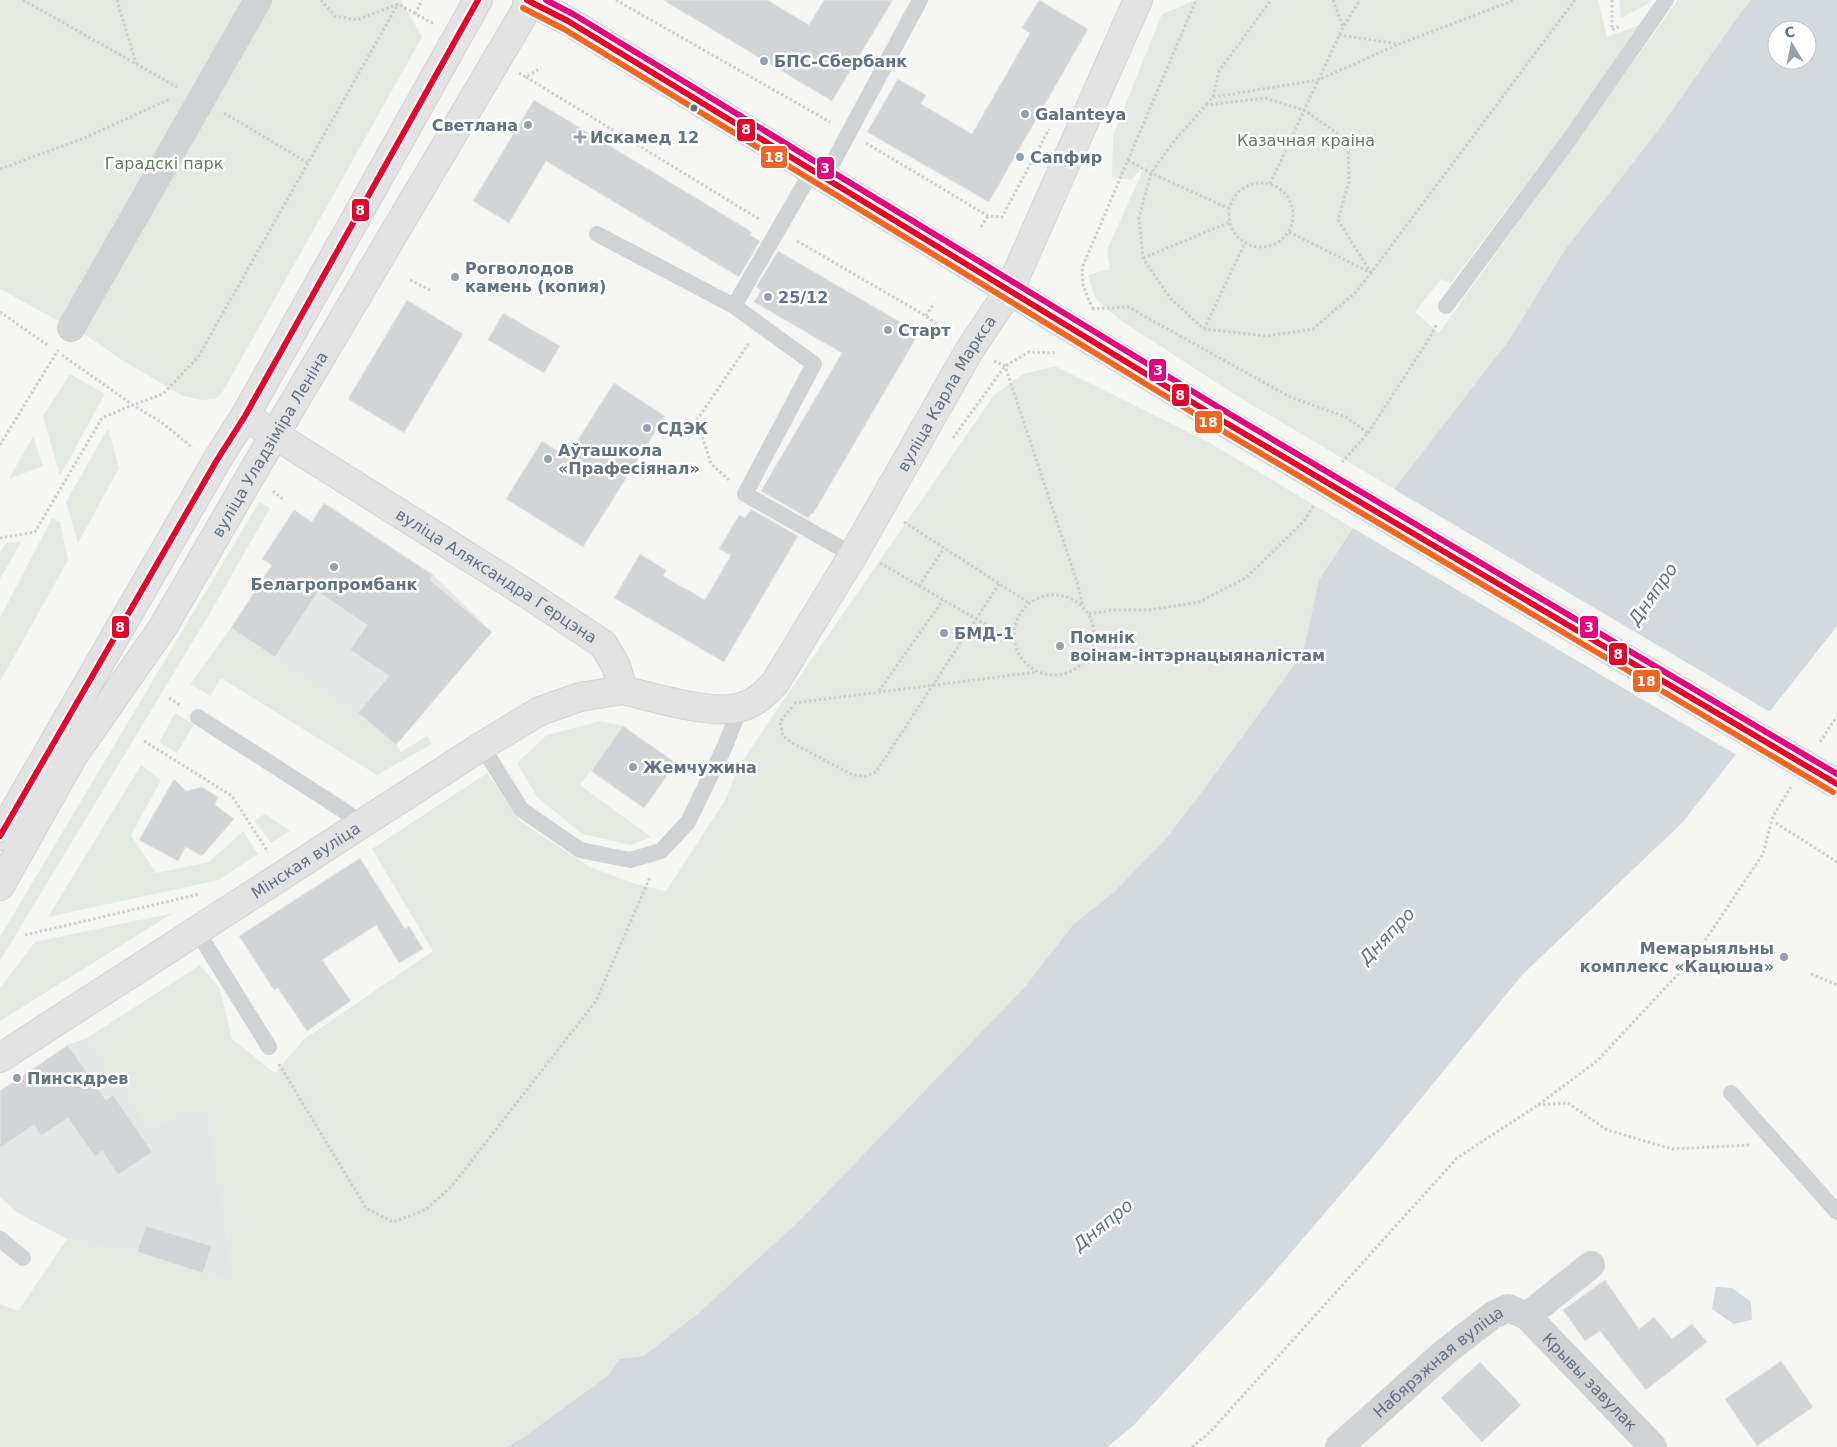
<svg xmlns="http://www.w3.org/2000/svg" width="1837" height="1447" font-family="'DejaVu Sans',sans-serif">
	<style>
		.built { fill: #e5e6e6 }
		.green { fill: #e4e9e2 }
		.water { fill: #d3d9dd; fill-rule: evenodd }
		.pier { fill: #f5f6f4 }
		.building { fill: #d3d4d5; stroke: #e4e5e4 }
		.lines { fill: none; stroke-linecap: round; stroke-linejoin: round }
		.secondary-casing { stroke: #d1d3d4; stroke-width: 30 }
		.primary-casing { stroke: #d0d2d3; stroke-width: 30 }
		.path { stroke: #cecfcf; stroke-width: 3; stroke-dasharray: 2.5 2.5; stroke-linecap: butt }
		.lane { stroke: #d1d2d3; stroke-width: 16 }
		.street { stroke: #d1d2d3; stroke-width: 28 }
		.secondary { stroke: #e3e3e4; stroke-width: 28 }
		.primary { stroke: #e3e3e4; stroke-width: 28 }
		.primary-bridge-casing { stroke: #d0d2d3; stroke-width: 30; stroke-linecap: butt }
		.primary-bridge { stroke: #e3e3e4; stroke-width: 28 }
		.bus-1-casing { stroke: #fff; stroke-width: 10 }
		.bus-2-casing { stroke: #fff; stroke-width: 10 }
		.bus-3-casing { stroke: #fff; stroke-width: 10 }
		.bus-1 { stroke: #e4002b; stroke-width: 6 }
		.bus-2 { stroke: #f26522; stroke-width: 6 }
		.bus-3 { stroke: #e5007d; stroke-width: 6 }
		.poi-dot { fill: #96a0ac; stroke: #fff; stroke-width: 2 }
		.bus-dot { fill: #637186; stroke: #fff; stroke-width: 2 }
		.labels { text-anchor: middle; stroke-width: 5; stroke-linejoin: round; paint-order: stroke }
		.poi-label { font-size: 16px; font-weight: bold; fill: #637186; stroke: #fff; text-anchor: start }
		.park-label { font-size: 16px; fill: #647d63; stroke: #fff }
		.street-label { font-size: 16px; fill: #637186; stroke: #fff }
		.water-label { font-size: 18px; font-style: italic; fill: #5f7383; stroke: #fff }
		.line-badge { stroke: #fff; stroke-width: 2 }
		.badge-label { font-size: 14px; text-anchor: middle; font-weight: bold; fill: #fff }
	</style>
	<rect width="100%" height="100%" fill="#f5f6f4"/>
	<path class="built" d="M 324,503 L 433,575 L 492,632 L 396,745 L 358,713 L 231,628 L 272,566 L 262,559 L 294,510 L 312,521 Z
		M 87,1038 L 150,1128 L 207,1105 L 234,1282 L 137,1252 L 67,1239 L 16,1212 L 0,1197 L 0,1091 L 68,1045 Z"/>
	<path class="green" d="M 0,0 L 401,0 L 422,37 L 222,393 L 215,399 L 201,400 L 181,395 L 122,360 L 90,338 L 0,289 Z
		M 1196,0 L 1598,0 L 1607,37 L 1642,24 L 1603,81 L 1451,283 L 1441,279 L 1415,312 L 1439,333 L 1678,0 L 1751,0 L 1739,15 L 1657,132 L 1566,248 L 1509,340 L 1394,489 L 1237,396 L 1120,320 L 1095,298 L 1088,275 L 1110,269 L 1107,250 L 1147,161 L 1131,180 L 1112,177 L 1113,135 L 1162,14 Z
		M 1619,0 L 1650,0 L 1648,4 L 1621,18 Z
		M 1055,366 L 1210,443 L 1353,528 L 1319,580 L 1303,653 L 1210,781 L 1165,840 L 1114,892 L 1073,926 L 1024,988 L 801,1219 L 701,1311 L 644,1356 L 619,1359 L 609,1375 L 521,1439 L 506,1447 L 0,1447 L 0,1304 L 18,1311 L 67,1239 L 137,1252 L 234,1282 L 207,1105 L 150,1128 L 87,1038 L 200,965 L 220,989 L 232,1039 L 275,1073 L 303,1040 L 433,951 L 372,849 L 487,773 L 521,822 L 590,867 L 635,884 L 666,891 L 724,802 L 740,765 L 776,711 L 994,395 L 1023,374 Z
		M 70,374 L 105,394 L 60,476 L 43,416 Z
		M 108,428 L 119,468 L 78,543 L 66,502 Z
		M 33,436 L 43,466 L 9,479 Z
		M 259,502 L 270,508 L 210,613 L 0,961 L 0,937 Z
		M 52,518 L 60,522 L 68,560 L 0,682 L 0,618 Z
		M 21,542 L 0,579 L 0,553 L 6,543 Z
		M 231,628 L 358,713 L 396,745 L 401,752 L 427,736 L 432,744 L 377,775 L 221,678 L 210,696 L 190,684 Z
		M 175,713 L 194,724 L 177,753 L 159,742 Z
		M 601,721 L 623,726 L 580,785 L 651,837 L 631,845 L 582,834 L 537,797 L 517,763 L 547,735 Z
		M 141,765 L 161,780 L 131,835 L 156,873 L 209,862 L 243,831 L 258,854 L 219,880 L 48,917 Z
		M 265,814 L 290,831 L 271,843 L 254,820 Z
		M 173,913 L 0,1021 L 0,988 L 35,942 Z"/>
	<path class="water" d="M 1751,0 L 1837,0 L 1837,626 L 1682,823 L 1523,974 L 1377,1152 L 1265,1283 L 1133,1426 L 1107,1447 L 506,1447 L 521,1439 L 609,1375 L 619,1359 L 644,1356 L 701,1311 L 801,1219 L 1024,988 L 1073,925 L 1114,892 L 1165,840 L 1210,781 L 1303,653 L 1319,580 L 1353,528 L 1394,489 L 1509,340 L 1566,248 L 1657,132 L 1739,15 ZM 1777,30 L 1807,30 L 1807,60 L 1777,60 Z
		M 1716,1287 L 1732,1288 L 1751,1302 L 1752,1320 L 1734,1324 L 1712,1309 Z"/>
	<path class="pier" d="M 1392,488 L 1772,713 L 1738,756 L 1351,527 Z"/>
	<path class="building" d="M 663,0 L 767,0 L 809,25 L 824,0 L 893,0 L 832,101 Z
		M 1039,0 L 1088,29 L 989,202 L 867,132 L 898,79 L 926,95 L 921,104 L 972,134 L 1030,33 L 1022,28 Z
		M 534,100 L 752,232 L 750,235 L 760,241 L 739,277 L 546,161 L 509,223 L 473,201 Z
		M 778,251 L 919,333 L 813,514 L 812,513 L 808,518 L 761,491 L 842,353 L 754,302 L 761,290 L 756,287 Z
		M 407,300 L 463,334 L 404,433 L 348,399 Z
		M 503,313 L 560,346 L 544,373 L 488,340 Z
		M 614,383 L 665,416 L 583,547 L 506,499 L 542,441 L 567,457 Z
		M 324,503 L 433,575 L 430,580 L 492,632 L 396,745 L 358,713 L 389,676 L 350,650 L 367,625 L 318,592 L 275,657 L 231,628 L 272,565 L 262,559 L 294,510 L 312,522 Z
		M 751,509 L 798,536 L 724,662 L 614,598 L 640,554 L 666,570 L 663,576 L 705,600 L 731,555 L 719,549 L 739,515 L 745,518 Z
		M 623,726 L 676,763 L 644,808 L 591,771 Z
		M 174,779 L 186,791 L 202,787 L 218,797 L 215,805 L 234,819 L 202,856 L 186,847 L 178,861 L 139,840 Z
		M 360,858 L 405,929 L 409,926 L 423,949 L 399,963 L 376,925 L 322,960 L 351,1001 L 307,1031 L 278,988 L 274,990 L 239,936 Z
		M 68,1045 L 106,1100 L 113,1095 L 152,1152 L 118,1175 L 102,1151 L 95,1157 L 68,1118 L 41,1136 L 34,1125 L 0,1148 L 0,1091 Z
		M 146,1226 L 212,1246 L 203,1273 L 137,1252 Z
		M 1605,1280 L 1639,1329 L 1654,1317 L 1672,1339 L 1692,1324 L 1707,1342 L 1646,1390 L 1600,1331 L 1585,1341 L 1563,1310 Z
		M 1781,1361 L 1813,1407 L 1757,1446 L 1725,1399 Z
		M 1480,1362 L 1521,1405 L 1482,1442 L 1441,1398 Z"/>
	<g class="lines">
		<defs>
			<g id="secondary">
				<path id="s2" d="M 245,416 L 526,593 L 603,644 L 616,666 L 623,690 C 652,697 714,716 741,707 C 756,703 765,693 775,683 L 853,555 L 969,351 L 1009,291 L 1138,0"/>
				<path id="s3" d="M 0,1058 L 482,746 L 540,711 L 580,697 L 623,690"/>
			</g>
			<g id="primary">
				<path d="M 527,0 L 568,21 L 1223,421"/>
				<path d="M 0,836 L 217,460 L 245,416 L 478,0"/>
				<path id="s4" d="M 0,886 L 73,756 L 163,627 L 251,475 L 532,0"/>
			</g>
		</defs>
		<use href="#secondary" class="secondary-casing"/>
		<use href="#primary" class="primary-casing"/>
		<path class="path" d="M 23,0 L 177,87
			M 117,0 L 136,63
			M 321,0 L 335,16 L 357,20 L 398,4 L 434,24
			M 616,0 L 830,122
			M 1333,0 L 1343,27
			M 1612,0 L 1612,30 L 1621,26
			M 415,14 L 422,0
			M 1339,35 L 1399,44 L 1515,0
			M 519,73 L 526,77 L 541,68
			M 526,77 L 759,219
			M 1213,97 L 1318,80 L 1399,44
			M 1206,104 L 1213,97 L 1219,71 L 1271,0
			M 224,113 L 308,163
			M 866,143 L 988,216 L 1002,217 L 1049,129
			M 1128,160 L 1151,173 L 1230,209
			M 0,169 L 82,139 L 170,99
			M1229 215a32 32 0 1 1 64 0a32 32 0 1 1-64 0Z
			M 1270,184 L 1343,27 L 1360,0
			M 981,227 L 988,216
			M 1289,232 L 1371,273
			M 797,241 L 926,316 L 949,334
			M 1143,258 L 1230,222
			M 1371,273 L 1338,220 L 1349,182 L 1348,141 L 1304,110 L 1265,98 L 1206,105 L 1175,140 L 1151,173 L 1139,218 L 1143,258 L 1170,298 L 1204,329 L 1266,336 L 1313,329 L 1355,293 L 1371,273 L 1575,0
			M 410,280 L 432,291
			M 1092,309 L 1128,307 L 1290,397 L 1346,417 L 1368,433 L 1342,462
			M 1093,309 L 1083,286 L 1082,268 L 1196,0
			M 0,312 L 49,346
			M 926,316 L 934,303
			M 1204,329 L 1245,243
			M 62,355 L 133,405 L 163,394 L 198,357 L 398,4
			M 994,361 L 1005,366 L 1077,582 L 1083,606
			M 1368,433 L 1427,342 L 1437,324
			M 953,438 L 1005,366 L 1029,352 L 1056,353
			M 0,445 L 58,350
			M 729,480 L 711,464 L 697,420 L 749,343
			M 273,491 L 284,500
			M 904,522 L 1029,603
			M 0,538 L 35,532 L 102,418 L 133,405 L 161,422 L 193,448
			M 880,563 L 1014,641
			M 919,586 L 944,548
			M1014 635a40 40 0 1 1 80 0a40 40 0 1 1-80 0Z
			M 1089,614 L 1114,610 L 1149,610 L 1199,602 L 1247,577 L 1304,521 L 1314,505
			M 879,691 L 943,600
			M 169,698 L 181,706
			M 794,703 L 1037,672
			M 792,707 L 780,722 L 783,736 L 792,743 L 853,775 L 866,776 L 876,772 L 999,584
			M 144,741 L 232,796 L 268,852
			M 1820,742 L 1837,716
			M 1776,823 L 1837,862
			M 25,935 L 200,894
			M 1811,974 L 1837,985
			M 279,1064 L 366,1208 L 393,1222 L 425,1210 L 452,1186 L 596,1001 L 650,877
			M 1538,1105 L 1568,1103 L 1607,1130 L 1672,1149 L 1749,1145
			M 1192,1447 L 1210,1432 L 1457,1158 L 1538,1105 L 1597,1061 L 1694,957 L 1763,854 L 1773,816 L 1791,787"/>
		<path class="lane" d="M 812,171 L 734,306 L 814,364 L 745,494 L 853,555
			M 824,179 L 920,0
			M 597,234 L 734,306
			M 1446,306 L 1571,137 L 1666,0
			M 198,717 L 343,810 L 362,824
			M 482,746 L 521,809 L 580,850 L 630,860 L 661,851 L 688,822 L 725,746 L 740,708
			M 197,931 L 269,1047
			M 1731,1093 L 1837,1212
			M 0,1239 L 23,1258"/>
		<g class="street">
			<path d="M 71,328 L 258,0"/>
			<path d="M 1527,1316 L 1591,1265"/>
			<path id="s1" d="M 1339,1447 L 1445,1352 L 1493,1315 L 1508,1308 L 1527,1316 L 1653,1447"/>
		</g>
		<use href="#secondary" class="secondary"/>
		<use href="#primary" class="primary"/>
		<defs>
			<path id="primary-bridge" d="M 1223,421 L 1837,784"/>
		</defs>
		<use href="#primary-bridge" class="primary-bridge-casing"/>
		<use href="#primary-bridge" class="primary-bridge"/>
		<defs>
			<path id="bus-1" d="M 527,0 L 568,21 L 1223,421 L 1837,784
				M 0,836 L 217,460 L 245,416 L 478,0"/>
			<path id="bus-2" d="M 523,8 L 564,29 L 1218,428 L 1833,792"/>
			<path id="bus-3" d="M 546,0 L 573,14 L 1228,413 L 1837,774"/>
		</defs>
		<use href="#bus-1" class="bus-1-casing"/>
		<use href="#bus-2" class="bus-2-casing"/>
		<use href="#bus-3" class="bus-3-casing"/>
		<use href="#bus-1" class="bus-1"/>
		<use href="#bus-2" class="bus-2"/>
		<use href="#bus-3" class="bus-3"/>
	</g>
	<g class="poi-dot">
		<circle cx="764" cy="61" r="5"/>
		<circle cx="1025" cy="114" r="5"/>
		<circle cx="528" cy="125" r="5"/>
		<path d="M577.5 129.5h5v5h5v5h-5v5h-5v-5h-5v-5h5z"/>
		<circle cx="1020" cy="157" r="5"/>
		<circle cx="455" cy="277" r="5"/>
		<circle cx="768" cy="297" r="5"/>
		<circle cx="888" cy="330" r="5"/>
		<circle cx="647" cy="428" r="5"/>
		<circle cx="548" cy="459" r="5"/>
		<circle cx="334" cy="567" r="5"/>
		<circle cx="944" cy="633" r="5"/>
		<circle cx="1060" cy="646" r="5"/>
		<circle cx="633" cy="767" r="5"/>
		<circle cx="1784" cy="957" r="5"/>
		<circle cx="17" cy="1078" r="5"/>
	</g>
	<circle class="bus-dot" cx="694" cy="108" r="4.5"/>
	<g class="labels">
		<g class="poi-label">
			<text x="774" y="67">БПС-Сбербанк</text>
			<text x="1035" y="120">Galanteya</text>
			<text x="518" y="131" text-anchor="end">Светлана</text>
			<text x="590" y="143">Искамед 12</text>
			<text x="1030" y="163">Сапфир</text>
			<text x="465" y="274">Рогволодов<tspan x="465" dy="18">камень (копия)</tspan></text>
			<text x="778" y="303">25/12</text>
			<text x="898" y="336">Старт</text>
			<text x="657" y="434">СДЭК</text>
			<text x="558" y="456">Аўташкола<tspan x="558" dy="18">«Прафесіянал»</tspan></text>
			<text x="334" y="590" text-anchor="middle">Белагропромбанк</text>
			<text x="954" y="639">БМД-1</text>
			<text x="1070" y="643">Помнік<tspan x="1070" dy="18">воінам-інтэрнацыяналістам</tspan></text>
			<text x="643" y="773">Жемчужина</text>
			<text x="1774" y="954" text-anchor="end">Мемарыяльны<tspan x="1774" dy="18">комплекс «Кацюша»</tspan></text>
			<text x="27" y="1084">Пинскдрев</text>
		</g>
		<g class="park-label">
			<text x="1306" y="146">Казачная краіна</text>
			<text x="164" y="169">Гарадскі парк</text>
		</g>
		<g class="street-label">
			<text dy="6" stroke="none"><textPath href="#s2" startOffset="974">вуліца Карла Маркса</textPath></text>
			<text dy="6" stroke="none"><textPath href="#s4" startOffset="518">вуліца Уладзіміра Леніна</textPath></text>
			<text dy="6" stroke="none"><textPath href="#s2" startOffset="298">вуліца Аляксандра Герцэна</textPath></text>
			<text dy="6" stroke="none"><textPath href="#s3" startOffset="364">Мінская вуліца</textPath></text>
			<text dy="6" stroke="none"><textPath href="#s1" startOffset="131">Набярэжная вуліца</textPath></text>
			<text dy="6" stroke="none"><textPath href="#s1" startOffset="331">Крывы завулак</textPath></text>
		</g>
		<g class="water-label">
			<text transform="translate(1653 594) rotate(-55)" y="6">Дняпро</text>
			<text transform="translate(1387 936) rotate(-46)" y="6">Дняпро</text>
			<text transform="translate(1103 1225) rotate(-39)" y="6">Дняпро</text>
		</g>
	</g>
	<g class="line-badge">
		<rect x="736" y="118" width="20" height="24" rx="5" fill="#e4002b"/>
		<rect x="760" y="145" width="28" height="24" rx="5" fill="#f26522"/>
		<rect x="816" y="156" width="19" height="24" rx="5" fill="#e5007d"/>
		<rect x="351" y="198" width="19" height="24" rx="5" fill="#e4002b"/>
		<rect x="1148" y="358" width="19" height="24" rx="5" fill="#e5007d"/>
		<rect x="1171" y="383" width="19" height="24" rx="5" fill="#e4002b"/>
		<rect x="1194" y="410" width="29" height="24" rx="5" fill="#f26522"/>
		<rect x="1579" y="615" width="20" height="24" rx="5" fill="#e5007d"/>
		<rect x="111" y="615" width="19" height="24" rx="5" fill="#e4002b"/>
		<rect x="1608" y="642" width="20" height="24" rx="5" fill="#e4002b"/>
		<rect x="1632" y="669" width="29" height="24" rx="5" fill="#f26522"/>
	</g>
	<g class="badge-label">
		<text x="746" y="134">8</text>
		<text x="774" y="162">18</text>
		<text x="825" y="173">3</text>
		<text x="360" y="215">8</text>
		<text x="1158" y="375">3</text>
		<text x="1180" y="400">8</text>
		<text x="1208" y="427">18</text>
		<text x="1589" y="632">3</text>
		<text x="120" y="632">8</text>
		<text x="1618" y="659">8</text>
		<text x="1646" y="686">18</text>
	</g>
	<g transform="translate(1792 45) rotate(350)"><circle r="24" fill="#ffffff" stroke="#c1c6cf"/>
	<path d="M0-4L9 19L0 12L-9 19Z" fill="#96a0ac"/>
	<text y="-8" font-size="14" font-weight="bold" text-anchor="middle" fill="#637186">С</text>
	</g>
</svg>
